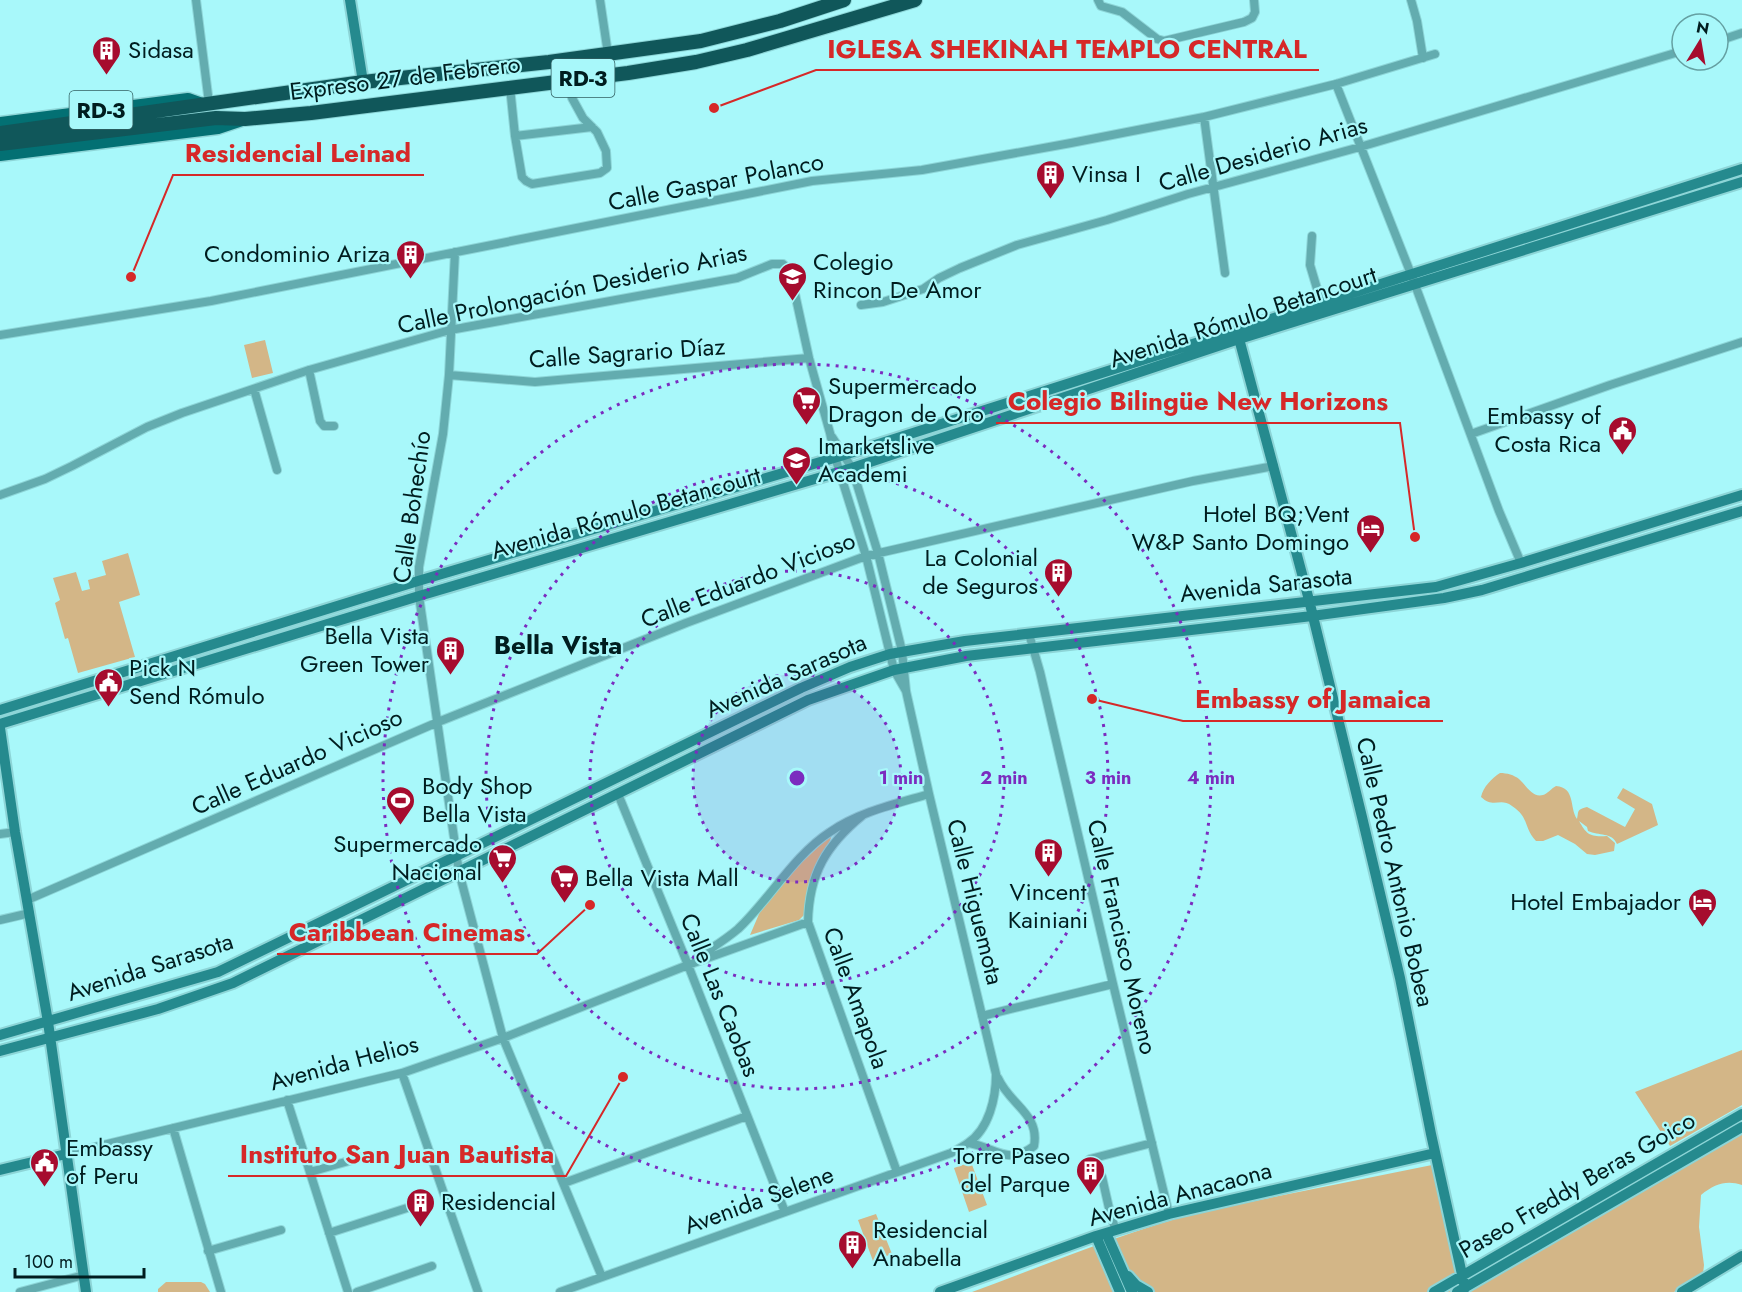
<svg xmlns="http://www.w3.org/2000/svg" width="1742" height="1292" font-family="Jost,sans-serif">
	<style>
		.green { fill: #d3b687 }
		.lines { fill: none; stroke-linecap: round; stroke-linejoin: round }
		.street-casing { stroke: #8dd5d7; stroke-width: 10 }
		.secondary-casing { stroke: #8dd5d7; stroke-width: 14 }
		.primary-casing { stroke: #8dd5d7; stroke-width: 15 }
		.highway-casing { stroke: #8dd5d7; stroke-width: 16 }
		.street { stroke: #63acaf; stroke-width: 8 }
		.secondary { stroke: #258a8e; stroke-width: 10 }
		.primary { stroke: #037073; stroke-width: 12 }
		.highway { stroke: #10575a; stroke-width: 14 }
		.ring { fill: none; stroke: #7b2cbf; stroke-width: 3; stroke-dasharray: 3 6 }
		.labels { text-anchor: middle; stroke-width: 4.5; stroke-linejoin: round; paint-order: stroke }
		.shield { fill: #a8f8fa; stroke: #325f61; stroke-width: 1.5 }
		.shield-label { font-size: 22px; font-weight: bold; fill: #001d1f }
		.poi-label { font-size: 24px; fill: #001d1f; stroke: #a8f8fa; text-anchor: start }
		.street-label { font-size: 24px; fill: #001d1f; stroke: #a8f8fa }
		.neighbourhood-label { font-size: 26px; font-weight: bold; fill: #001d1f; stroke: #a8f8fa }
		.centre { fill: #7b2cbf; stroke: #a8f8fa; stroke-width: 3 }
		.ring-label { font-size: 18px; text-anchor: middle; font-weight: bold; fill: #7b2cbf; stroke: #a8f8fa; stroke-width: 4.5; stroke-linejoin: round; paint-order: stroke }
		.leader { fill: none; stroke: #d62828; stroke-width: 2 }
		.callout-dot { fill: #d62828; stroke: #a8f8fa; stroke-width: 2 }
		.callout-label { font-size: 26px; text-anchor: middle; font-weight: bold; fill: #d62828; stroke: #a8f8fa; stroke-width: 4.5; stroke-linejoin: round; paint-order: stroke }
	</style>
	<rect width="100%" height="100%" fill="#a8f8fa"/>
	<path class="green" d="M 265,340 L 273,373 L 252,378 L 244,345 Z
		M 128,553 L 140,595 L 119,602 L 135,657 L 78,673 L 68,638 L 65,639 L 55,603 L 60,600 L 53,578 L 76,572 L 82,591 L 90,589 L 88,580 L 106,575 L 102,561 Z
		M 1500,773 C 1507,773 1514,775 1519,779 C 1526,785 1532,798 1543,795 C 1547,794 1552,788 1556,786 C 1576,788 1569,807 1577,819 C 1579,811 1576,810 1587,807 L 1625,827 L 1635,809 L 1617,798 L 1623,788 L 1652,804 L 1658,825 L 1617,844 C 1612,832 1599,836 1588,831 L 1587,827 L 1579,821 C 1587,835 1590,837 1607,836 L 1615,843 L 1614,851 L 1595,855 L 1587,854 L 1575,844 L 1558,835 L 1543,841 L 1536,841 C 1523,827 1530,818 1512,806 C 1500,797 1494,809 1481,797 C 1483,787 1492,778 1500,773 Z
		M 833,833 L 808,895 L 805,914 L 799,920 L 750,935 L 762,907 L 799,865 Z
		M 1742,1050 L 1742,1105 L 1670,1146 L 1635,1092 Z
		M 1742,1132 L 1742,1185 C 1726,1180 1715,1184 1701,1195 L 1699,1227 L 1704,1265 L 1703,1274 L 1674,1292 L 1465,1292 Z
		M 971,1162 L 987,1205 L 969,1212 L 954,1168 Z
		M 1432,1165 L 1462,1292 L 972,1292 C 1048,1264 1122,1233 1200,1212 Z
		M 876,1214 L 892,1254 L 873,1261 L 858,1220 Z
		M 166,1282 L 201,1282 L 205,1284 L 210,1292 L 158,1292 L 158,1289 Z"/>
	<g class="lines">
		<defs>
			<path id="street" d="M 196,0 L 209,103
				M 600,0 L 608,54
				M 1098,0 L 1101,6 L 1122,12 L 1157,39 L 1164,41 L 1244,22 L 1252,18 L 1255,12 L 1254,0
				M 1411,0 L 1417,21 L 1423,58
				M 1718,41 L 1742,33
				M 1336,84 L 1411,274 L 1499,511 L 1521,563
				M 510,87 L 515,136 L 522,177 L 526,181 L 532,184 L 600,173 L 607,168 L 606,151 L 597,132 L 583,118 L 572,98 L 568,80
				M 1204,117 L 1225,273
				M 515,136 L 592,127
				M 1312,236 L 1310,265 L 1321,302
				M 455,252 L 449,375 L 443,434 L 419,567 L 419,596 L 459,872 L 503,1038 L 602,1277
				M 861,305 L 883,302 L 923,289 L 939,278 L 960,268 L 1017,245 L 1107,220 L 1188,194 L 1360,147 L 1682,51
				M 0,335 L 211,301 L 812,181 L 922,170 L 1071,143 L 1204,117 L 1336,84 L 1435,54
				M 309,370 L 320,421 L 324,426 L 334,426
				M 449,375 L 535,382 L 809,358
				M 254,389 L 277,470
				M 1471,434 L 1610,385 L 1742,342
				M 0,495 L 45,479 L 72,466 L 147,427 L 182,413 L 309,370 L 450,330 L 737,278 L 772,264 L 783,264 L 790,271 L 809,358 L 830,433 L 835,457 L 866,556 L 894,670 L 906,691
				M 1029,634 L 1040,672 L 1113,984 L 1169,1214
				M 618,794 L 688,965 L 785,1212
				M 863,815 C 826,845 809,874 808,922 L 897,1172
				M 0,834 L 15,832
				M 27,900 L 438,722 L 686,623 L 866,556 L 1193,481 L 1274,466
				M 0,920 L 30,913
				M 696,959 C 710,949 725,940 738,929 C 770,899 793,856 830,832 C 859,812 895,804 929,794
				M 982,1016 L 1113,984
				M 402,1073 L 478,1292
				M 287,1100 L 348,1292
				M 173,1128 L 221,1292
				M 969,1143 C 996,1148 1008,1166 1034,1146 C 1040,1114 1010,1105 998,1078
				M 66,1154 L 402,1073 L 503,1038 L 688,965 L 808,922
				M 310,1172 L 363,1157
				M 564,1183 L 747,1116
				M 1116,1230 L 1111,1217 L 1102,1177 L 1099,1173 L 1089,1169 L 1088,1161 L 1090,1159 L 1152,1143
				M 329,1233 L 407,1208
				M 208,1251 L 281,1230
				M 20,1292 L 84,1275
				M 357,1292 L 432,1266
				M 560,1292 L 951,1153 C 956,1150 963,1147 968,1143 C 989,1129 996,1098 996,1074 L 929,794 L 906,691 L 902,651 L 878,553 L 852,468 L 832,437"/>
			<path id="secondary" d="M 350,0 L 363,82
				M 1238,335 L 1309,600 L 1362,817 L 1400,978 L 1431,1134 L 1465,1288
				M 0,710 L 418,581 L 844,455 L 1742,169
				M 0,724 L 419,596 L 852,468 L 1239,339 L 1742,182
				M 0,728 L 15,832 L 48,1022 L 86,1292
				M 0,1035 L 218,972 L 801,688 L 850,667 L 890,654 L 965,641 L 1436,587 L 1521,563 L 1742,495
				M 0,1051 L 158,1009 L 233,983 L 808,700 L 894,670 L 966,656 L 1312,616 L 1444,598 L 1482,590 L 1742,511
				M 0,1170 L 66,1154
				M 1106,1233 L 1132,1292
				M 1096,1236 L 1120,1292
				M 1128,1276 L 1136,1285 L 1148,1292
				M 940,1292 L 1096,1236 L 1169,1214 L 1435,1153
				M 1434,1292 L 1742,1114
				M 1457,1292 L 1742,1127
				M 1682,1292 L 1742,1256"/>
			<path id="primary" d="M 0,123 L 188,99 L 202,104
				M 0,155 L 218,128 L 242,120"/>
			<path id="highway" d="M 0,133 L 363,82 L 549,62 L 701,41 L 780,21 L 844,0
				M 0,144 L 216,118 L 245,119 L 311,113 L 628,73 L 696,62 L 747,50 L 915,0"/>
		</defs>
		<use href="#street" class="street-casing"/>
		<use href="#secondary" class="secondary-casing"/>
		<use href="#primary" class="primary-casing"/>
		<use href="#highway" class="highway-casing"/>
		<use href="#street" class="street"/>
		<use href="#secondary" class="secondary"/>
		<use href="#primary" class="primary"/>
		<use href="#highway" class="highway"/>
	</g>
	<circle cx="797" cy="778" r="104" fill="#7b2cbf" fill-opacity=".12"/>
	<g class="ring">
		<circle cx="797" cy="778" r="104"/>
		<circle cx="797" cy="778" r="207"/>
		<circle cx="797" cy="778" r="311"/>
		<circle cx="797" cy="778" r="414"/>
	</g>
	<defs>
		<symbol id="building-pin" viewBox="-11 -11 22 30"><path d="M0 17L-7.5 6A9.5 9.5 0 1 1 7.5 6Z" fill="#a60c2e" stroke="#a8f8fa"/><path d="M-4-6H4V6H1V3H-1V6H-4ZM-2.5-4.3h1.7v1.8h-1.7ZM.8-4.3h1.7v1.8H.8ZM-2.5-1h1.7V.8h-1.7ZM.8-1h1.7V.8H.8Z" fill="#fff"/></symbol>
		<symbol id="school-pin" viewBox="-11 -11 22 30"><path d="M0 17L-7.5 6A9.5 9.5 0 1 1 7.5 6Z" fill="#a60c2e" stroke="#a8f8fa"/><path d="M0-5L7-2L0 1L-7-2ZM-4 1L0 2.5L4 1V4Q0 6-4 4Z" fill="#fff"/></symbol>
		<symbol id="supermarket-pin" viewBox="-11 -11 22 30"><path d="M0 17L-7.5 6A9.5 9.5 0 1 1 7.5 6Z" fill="#a60c2e" stroke="#a8f8fa"/><path d="M-6-5.5h2.5l.6 2H6L4.5 2H-2.5L-4.4-4H-6ZM-1.5 3.2a1.3 1.3 0 1 0 .1 0ZM3 3.2a1.3 1.3 0 1 0 .1 0Z" fill="#fff"/></symbol>
		<symbol id="civic-pin" viewBox="-11 -11 22 30"><path d="M0 17L-7.5 6A9.5 9.5 0 1 1 7.5 6Z" fill="#a60c2e" stroke="#a8f8fa"/><path d="M-.6-6.5H3V-4.5H.6V-3L4-1V1h2V6H-6V1h2V-1L-.6-3ZM-1.2 2.5V6h2.4V2.5Z" fill="#fff"/></symbol>
		<symbol id="hotel-pin" viewBox="-11 -11 22 30"><path d="M0 17L-7.5 6A9.5 9.5 0 1 1 7.5 6Z" fill="#a60c2e" stroke="#a8f8fa"/><path d="M-6-4.5h1.5V1H6V5H4.5V3h-9V5H-6ZM-4 0a1.8 1.8 0 1 1 3.6 0ZM.5 0V-2.5h3Q6-2.5 6 0Z" fill="#fff"/></symbol>
		<symbol id="stadium-pin" viewBox="-11 -11 22 30"><path d="M0 17L-7.5 6A9.5 9.5 0 1 1 7.5 6Z" fill="#a60c2e" stroke="#a8f8fa"/><path d="M0-5a6.5 5 0 1 0 0 10a6.5 5 0 1 0 0-10ZM-3.5-1.8h7v3.6h-7Z" fill="#fff"/></symbol>
	</defs>
	<g fill-rule="evenodd">
		<use href="#building-pin" x="90" y="34" width="33" height="45"/>
		<use href="#building-pin" x="1034" y="158" width="33" height="45"/>
		<use href="#building-pin" x="394" y="238" width="33" height="45"/>
		<use href="#school-pin" x="776" y="260" width="33" height="45"/>
		<use href="#supermarket-pin" x="790" y="384" width="33" height="45"/>
		<use href="#civic-pin" x="1606" y="414" width="33" height="45"/>
		<use href="#school-pin" x="780" y="444" width="33" height="45"/>
		<use href="#hotel-pin" x="1354" y="512" width="33" height="45"/>
		<use href="#building-pin" x="1042" y="556" width="33" height="45"/>
		<use href="#building-pin" x="434" y="634" width="33" height="45"/>
		<use href="#civic-pin" x="92" y="666" width="33" height="45"/>
		<use href="#stadium-pin" x="384" y="784" width="33" height="45"/>
		<use href="#building-pin" x="1032" y="836" width="33" height="45"/>
		<use href="#supermarket-pin" x="486" y="842" width="33" height="45"/>
		<use href="#supermarket-pin" x="548" y="862" width="33" height="45"/>
		<use href="#hotel-pin" x="1686" y="886" width="33" height="45"/>
		<use href="#civic-pin" x="28" y="1146" width="33" height="45"/>
		<use href="#building-pin" x="1074" y="1154" width="33" height="45"/>
		<use href="#building-pin" x="404" y="1186" width="33" height="45"/>
		<use href="#building-pin" x="836" y="1228" width="33" height="45"/>
	</g>
	<g class="labels">
		<g class="shield">
			<rect x="551.5" y="59" width="63" height="38" rx="4.5"/>
			<rect x="69.5" y="91" width="63" height="38" rx="4.5"/>
		</g>
		<g class="shield-label">
			<text x="583" y="86">RD-3</text>
			<text x="101" y="118">RD-3</text>
		</g>
		<g class="poi-label">
			<text x="128" y="58">Sidasa</text>
			<text x="1072" y="182">Vinsa I</text>
			<text x="390" y="262" text-anchor="end">Condominio Ariza</text>
			<text x="813" y="270">Colegio<tspan x="813" dy="28">Rincon De Amor</tspan></text>
			<text x="828" y="394">Supermercado<tspan x="828" dy="28">Dragon de Oro</tspan></text>
			<text x="1601" y="424" text-anchor="end">Embassy of<tspan x="1601" dy="28">Costa Rica</tspan></text>
			<text x="818" y="454">Imarketslive<tspan x="818" dy="28">Academi</tspan></text>
			<text x="1349" y="522" text-anchor="end">Hotel BQ;Vent<tspan x="1349" dy="28">W&amp;P Santo Domingo</tspan></text>
			<text x="1038" y="566" text-anchor="end">La Colonial<tspan x="1038" dy="28">de Seguros</tspan></text>
			<text x="429" y="644" text-anchor="end">Bella Vista<tspan x="429" dy="28">Green Tower</tspan></text>
			<text x="129" y="676">Pick N<tspan x="129" dy="28">Send Rómulo</tspan></text>
			<text x="422" y="794">Body Shop<tspan x="422" dy="28">Bella Vista</tspan></text>
			<text x="482" y="852" text-anchor="end">Supermercado<tspan x="482" dy="28">Nacional</tspan></text>
			<text x="585" y="886">Bella Vista Mall</text>
			<text x="1048" y="900" text-anchor="middle">Vincent<tspan x="1048" dy="28">Kainiani</tspan></text>
			<text x="1681" y="910" text-anchor="end">Hotel Embajador</text>
			<text x="66" y="1156">Embassy<tspan x="66" dy="28">of Peru</tspan></text>
			<text x="1070" y="1164" text-anchor="end">Torre Paseo<tspan x="1070" dy="28">del Parque</tspan></text>
			<text x="441" y="1210">Residencial</text>
			<text x="873" y="1238">Residencial<tspan x="873" dy="28">Anabella</tspan></text>
		</g>
		<g class="street-label">
			<text transform="translate(405 78) rotate(-7)" y="8">Expreso 27 de Febrero</text>
			<text transform="translate(1263 154) rotate(-16)" y="8">Calle Desiderio Arias</text>
			<text transform="translate(716 182) rotate(-11)" y="8">Calle Gaspar Polanco</text>
			<text transform="translate(572 289) rotate(-12)" y="8">Calle Prolongación Desiderio Arias</text>
			<text transform="translate(1243 317) rotate(-18)" y="8">Avenida Rómulo Betancourt</text>
			<text transform="translate(627 353) rotate(-4)" y="8">Calle Sagrario Díaz</text>
			<text transform="translate(412 507) rotate(-82)" y="8">Calle Bohechío</text>
			<text transform="translate(626 513) rotate(-16)" y="8">Avenida Rómulo Betancourt</text>
			<text transform="translate(748 580) rotate(-21)" y="8">Calle Eduardo Vicioso</text>
			<text transform="translate(1266 585) rotate(-6)" y="8">Avenida Sarasota</text>
			<text transform="translate(786 676) rotate(-24)" y="8">Avenida Sarasota</text>
			<text transform="translate(297 762) rotate(-24)" y="8">Calle Eduardo Vicioso</text>
			<text transform="translate(1395 872) rotate(77)" y="8">Calle Pedro Antonio Bobea</text>
			<text transform="translate(975 902) rotate(76)" y="8">Calle Higuemota</text>
			<text transform="translate(1122 937) rotate(77)" y="8">Calle Francisco Moreno</text>
			<text transform="translate(150 967) rotate(-18)" y="8">Avenida Sarasota</text>
			<text transform="translate(720 995) rotate(68)" y="8">Calle Las Caobas</text>
			<text transform="translate(856 998) rotate(70)" y="8">Calle Amapola</text>
			<text transform="translate(344 1063) rotate(-15)" y="8">Avenida Helios</text>
			<text transform="translate(1577 1185) rotate(-30)" y="8">Paseo Freddy Beras Goico</text>
			<text transform="translate(1180 1194) rotate(-15)" y="8">Avenida Anacaona</text>
			<text transform="translate(759 1200) rotate(-20)" y="8">Avenida Selene</text>
		</g>
		<g class="neighbourhood-label">
			<text x="558" y="654">Bella Vista</text>
		</g>
	</g>
	<circle cx="797" cy="778" r="9" class="centre"/>
	<g class="ring-label">
		<text x="901" y="784">1 min</text>
		<text x="1004" y="784">2 min</text>
		<text x="1108" y="784">3 min</text>
		<text x="1211" y="784">4 min</text>
	</g>
	<path class="leader" d="M714 108L816 70H1319M131 277L173 175H424M1415 537L1400 423H996M1092 699L1183 721H1443M590 905L537 954H277M623 1077L566 1176H228"/>
	<g class="callout-dot">
		<circle cx="714" cy="108" r="6"/>
		<circle cx="131" cy="277" r="6"/>
		<circle cx="1415" cy="537" r="6"/>
		<circle cx="1092" cy="699" r="6"/>
		<circle cx="590" cy="905" r="6"/>
		<circle cx="623" cy="1077" r="6"/>
	</g>
	<g class="callout-label">
		<text x="1067" y="58">IGLESA SHEKINAH TEMPLO CENTRAL</text>
		<text x="298" y="162">Residencial Leinad</text>
		<text x="1198" y="410">Colegio Bilingüe New Horizons</text>
		<text x="1313" y="708">Embassy of Jamaica</text>
		<text x="407" y="941">Caribbean Cinemas</text>
		<text x="397" y="1163">Instituto San Juan Bautista</text>
	</g>
	<g transform="translate(1700 42) rotate(11)"><circle r="28" fill="#a8f8fa" stroke="#65a0a2" stroke-width="1.5"/>
	<path d="M0-4.5L10 22L0 15L-10 22Z" fill="#a60c2e"/>
	<text y="-9" font-size="16" font-weight="bold" text-anchor="middle" fill="#001d1f">N</text>
	</g>
	<path d="M15 1268v9h129v-9" fill="none" stroke="#001d1f" stroke-width="3"/>
	<text x="24" y="1268" font-size="18" fill="#001d1f" stroke="#a8f8fa" stroke-width="4.5" paint-order="stroke">100 m</text>
</svg>
